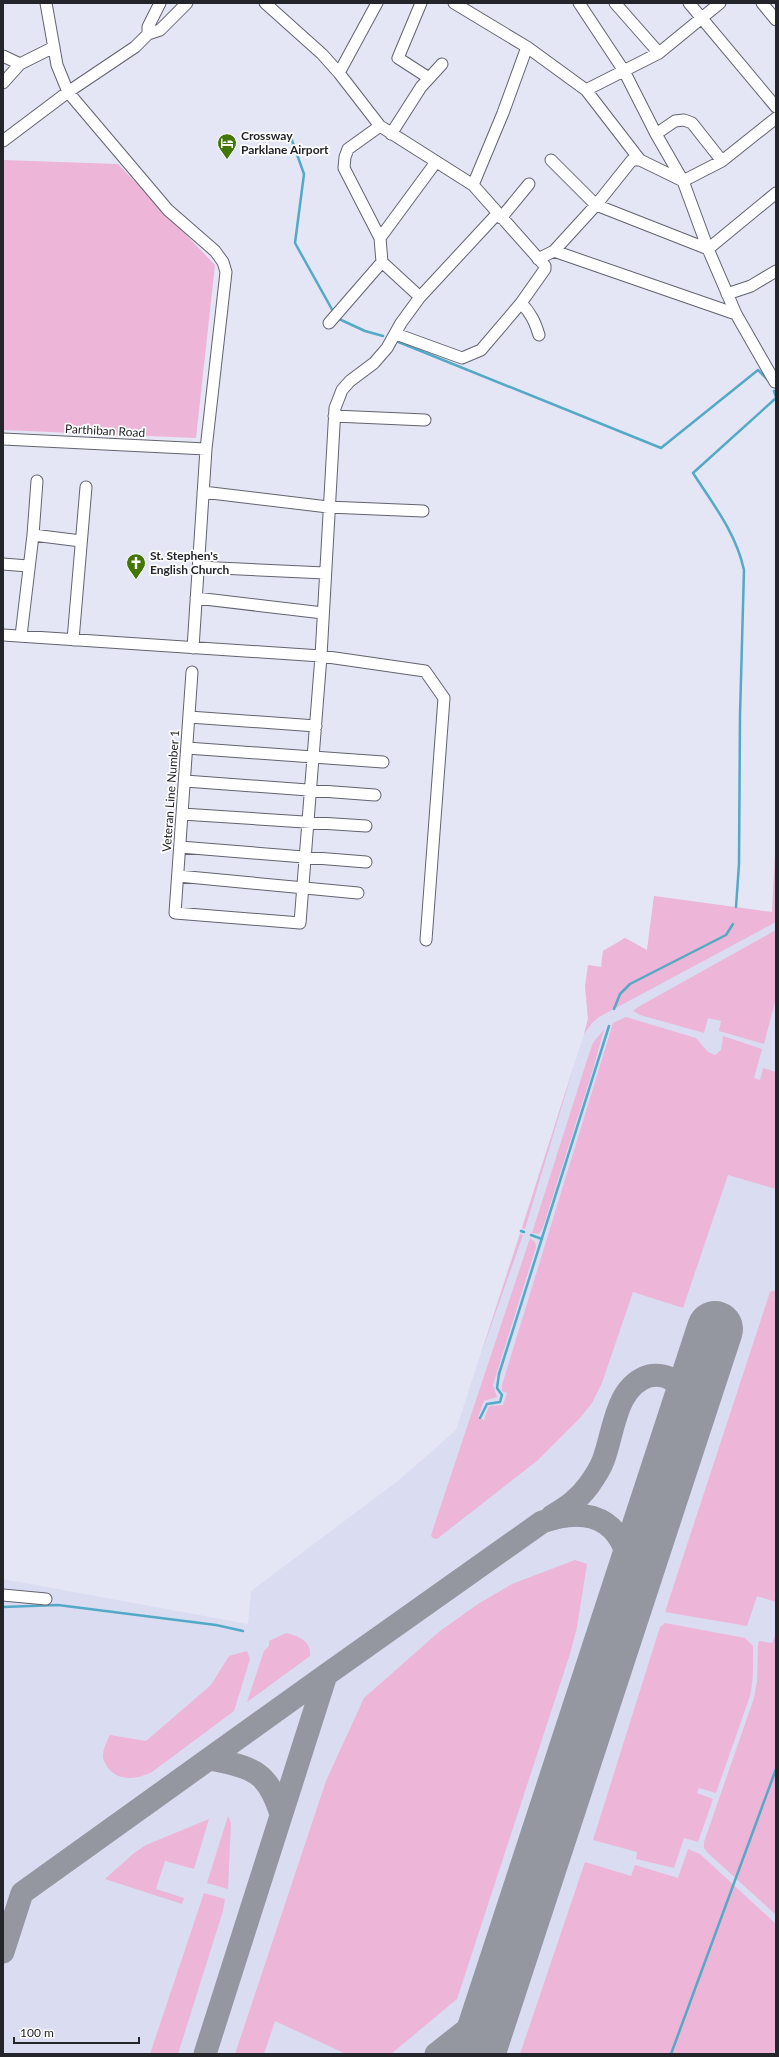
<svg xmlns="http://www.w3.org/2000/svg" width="779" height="2057" font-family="Lato,sans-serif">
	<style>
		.built { fill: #dadcf2 }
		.green { fill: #edb5d8 }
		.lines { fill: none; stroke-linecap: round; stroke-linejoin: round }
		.stream { stroke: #53a9c6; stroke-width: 2.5 }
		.taxiway { stroke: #9496a0; stroke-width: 23 }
		.runway { stroke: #9496a0; stroke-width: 56 }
		.minor-casing { stroke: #62636f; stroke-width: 13 }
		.minor { stroke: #fff; stroke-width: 11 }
		.labels { text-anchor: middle; stroke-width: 3.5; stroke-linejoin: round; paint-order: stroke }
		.poi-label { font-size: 12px; font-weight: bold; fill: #24252a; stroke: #fff; text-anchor: start }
		.street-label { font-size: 12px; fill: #24252a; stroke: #fff }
	</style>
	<rect width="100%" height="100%" fill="#e5e6f5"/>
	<path class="built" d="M 775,855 L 776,2054 L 3,2054 L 3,1579 L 248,1624 L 251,1591 L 399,1480 L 456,1430 L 584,1034 L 588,1019 L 585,986 L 588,965 L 601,967 L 603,951 L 625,938 L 647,950 L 654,896 L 772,912 Z"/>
	<path class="green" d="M 3,160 L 118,164 L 215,265 L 196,438 L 3,430 Z
		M 775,855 L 776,922 L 599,1017 L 592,1023 L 584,1034 L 588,1019 L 585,986 L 588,965 L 601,967 L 603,951 L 625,938 L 647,950 L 654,896 L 772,912 Z
		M 776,930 L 776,998 L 764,1044 L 719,1031 L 721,1021 L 708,1018 L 704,1033 L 640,1015 L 633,1011 L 638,1007 Z
		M 626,1017 L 696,1038 L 708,1052 L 715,1055 L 721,1050 L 723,1036 L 762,1049 L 754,1078 L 760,1080 L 763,1068 L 776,1072 L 776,1189 L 728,1175 L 683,1308 L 633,1292 L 602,1383 L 592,1403 L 580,1418 L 538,1460 L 437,1539 L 433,1538 L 431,1536 L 434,1526 L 530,1238 L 535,1242 L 536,1247 L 496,1375 L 493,1385 L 497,1397 L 484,1401 L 478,1417 L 484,1420 L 489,1406 L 503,1405 L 507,1393 L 502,1391 L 502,1385 L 613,1023 Z
		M 604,1029 L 593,1069 L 543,1227 L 539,1234 L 532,1233 L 588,1057 L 593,1043 Z
		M 575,1062 L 525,1229 L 522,1228 Z
		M 520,1234 L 523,1235 L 481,1354 Z
		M 776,1290 L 776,1602 L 757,1596 L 747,1626 L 665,1612 L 770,1292 Z
		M 575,1560 L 587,1564 L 577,1627 L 570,1654 L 457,1999 L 391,2054 L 346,2054 L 275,2021 L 264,2054 L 235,2054 L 326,1781 L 364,1698 L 440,1631 L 478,1604 L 512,1584 Z
		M 665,1623 L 745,1638 L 753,1646 C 753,1663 754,1679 750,1696 L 716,1793 L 699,1788 L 697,1793 L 713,1799 L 698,1842 L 684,1838 L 674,1868 L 636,1859 L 637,1852 L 593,1840 L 660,1627 Z
		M 776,1632 L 776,1915 L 708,1853 L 704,1848 L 704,1842 L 754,1698 L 757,1681 L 758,1645 L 759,1641 L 772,1643 Z
		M 286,1633 C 298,1636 312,1641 310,1656 L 247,1702 L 264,1651 L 269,1646 L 269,1641 Z
		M 247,1651 L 250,1659 L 234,1711 L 152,1772 C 138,1779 119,1782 108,1768 C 106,1764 103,1761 103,1756 C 103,1749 107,1741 110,1735 L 146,1741 L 211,1685 L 229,1656 Z
		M 228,1816 L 231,1823 L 228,1889 L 207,1883 Z
		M 209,1819 L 194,1869 L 165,1861 L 156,1889 L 184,1898 L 182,1904 L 105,1879 L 133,1854 L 146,1845 Z
		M 688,1849 L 700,1854 L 776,1924 L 776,2048 L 773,2054 L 520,2054 L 585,1862 L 631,1876 L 635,1865 L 678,1878 Z
		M 204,1893 L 225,1899 L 223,1911 L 178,2054 L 150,2054 Z"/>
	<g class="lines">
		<path class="stream" d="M 290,135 L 304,174 L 295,243 L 334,313
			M 339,319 L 365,331 L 383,336
			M 396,341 L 661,448 L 758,370 L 768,380
			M 774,391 L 776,397
			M 736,907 L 739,864 L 740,715 L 744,570 C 736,533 713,504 693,473 L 776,398
			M 614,1009 L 620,994 L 630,984 L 726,935 L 733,924
			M 521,1231 L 524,1232
			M 531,1235 L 542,1239
			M 480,1418 L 487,1404 L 500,1402 L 502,1395 L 497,1388 L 499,1374 L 609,1026
			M 3,1607 L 58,1605 L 216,1625 L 243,1631
			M 671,2054 L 776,1769"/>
		<path class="taxiway" d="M 552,1516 C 567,1507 579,1499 589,1485 C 594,1478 600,1469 603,1461 C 614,1433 615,1386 649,1376 C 658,1374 668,1376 675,1382 C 685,1389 688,1399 688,1411
			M 210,1759 C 253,1768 267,1770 281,1814
			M 3,1952 L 22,1893 L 326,1675 L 542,1522 C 596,1503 628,1525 631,1582
			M 205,2054 L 326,1675
			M 436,2054 L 474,2024 L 487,2009 L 502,1978"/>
		<path class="runway" d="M 477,2054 L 715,1329"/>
		<defs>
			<path id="minor" d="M 46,3 L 57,65 L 68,92 L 168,210 L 215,251 L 223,262 L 226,272 L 206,449 L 193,648
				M 265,3 L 322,54 L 339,73 L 380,126 L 473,185 L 545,266 L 545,269 L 521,303 L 481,350 L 462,358 L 396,334
				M 421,3 L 398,58 L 429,78
				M 454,3 L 527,47 L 586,90 L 640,160
				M 579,3 L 624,71 L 656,134 L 683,181 L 708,249 L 736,314 L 775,382
				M 615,3 L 659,53
				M 689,3 L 776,107
				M 762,3 L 776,20
				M 148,34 L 148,27 L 160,3
				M 3,56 L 20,64
				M 339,73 L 377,3
				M 3,83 L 20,64 L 54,47
				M 586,90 L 659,53 L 720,3
				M 391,134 L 421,87 L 442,64
				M 656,134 L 675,121 L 684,120 L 692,123 L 722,161
				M 3,141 L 68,92 L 135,47 L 148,34 L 160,30 L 187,3
				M 551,160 L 596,205 L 708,249 L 776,193
				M 473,185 L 503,113 L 527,47
				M 501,218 L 529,184
				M 380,238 L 436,162
				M 554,251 L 736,314
				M 538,259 L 554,251 L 596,205 L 632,160 L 640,160 L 683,181 L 722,161 L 776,118
				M 382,262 L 420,297
				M 727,294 L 751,286 L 776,271
				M 521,303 C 531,313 535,322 539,335
				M 329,323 L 382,262 L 380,238 L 344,168 L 345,157 L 348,149 L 380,126
				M 334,416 L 425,420
				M 3,439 L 206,449
				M 203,492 L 328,507 L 423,511
				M 33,535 L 37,481
				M 3,564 L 28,566
				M 198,567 L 325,573
				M 196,598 L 323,613
				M 3,635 L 321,656 L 425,671 L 444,698 L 426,940
				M 21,636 L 33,535 L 81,541
				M 73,640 L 86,487
				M 192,672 L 175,913 L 300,923 L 321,656 L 335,408 L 342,390 L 350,381 L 374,363 L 387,348 L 401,323 L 420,297 L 497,214
				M 189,717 L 316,726
				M 187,748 L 383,762
				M 185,781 L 375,795
				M 182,814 L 366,826
				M 180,847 L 366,862
				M 178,876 L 358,893
				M 3,1595 L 46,1599"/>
		</defs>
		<use href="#minor" class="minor-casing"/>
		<use href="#minor" class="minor"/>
	</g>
	<defs>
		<symbol id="hotel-pin" viewBox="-11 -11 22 30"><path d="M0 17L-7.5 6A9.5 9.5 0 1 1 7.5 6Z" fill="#427705" stroke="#fff"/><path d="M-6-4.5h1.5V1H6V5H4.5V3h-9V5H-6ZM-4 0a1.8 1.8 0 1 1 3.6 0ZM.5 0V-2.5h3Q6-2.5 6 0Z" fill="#fff"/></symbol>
		<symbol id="church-pin" viewBox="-11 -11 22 30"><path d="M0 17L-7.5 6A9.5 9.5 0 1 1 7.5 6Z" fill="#427705" stroke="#fff"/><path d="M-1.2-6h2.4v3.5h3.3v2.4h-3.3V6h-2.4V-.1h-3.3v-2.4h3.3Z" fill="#fff"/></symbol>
	</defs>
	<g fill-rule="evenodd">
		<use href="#hotel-pin" x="216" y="132" width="22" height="30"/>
		<use href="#church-pin" x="125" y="552" width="22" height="30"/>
	</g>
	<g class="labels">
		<g class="poi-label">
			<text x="241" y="140">Crossway<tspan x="241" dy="14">Parklane Airport</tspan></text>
			<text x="150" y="560">St. Stephen's<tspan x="150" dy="14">English Church</tspan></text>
		</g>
		<g class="street-label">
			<text transform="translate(105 431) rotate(3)" y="4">Parthiban Road</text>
			<text transform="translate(171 791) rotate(-86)" y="4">Veteran Line Number 1</text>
		</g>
	</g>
	<rect width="779" height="2057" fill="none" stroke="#24252a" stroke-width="8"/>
	<path d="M14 2037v6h125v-6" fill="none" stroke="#24252a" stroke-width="2"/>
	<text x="20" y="2037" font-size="12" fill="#24252a" stroke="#ffffff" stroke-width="3" paint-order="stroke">100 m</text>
</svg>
